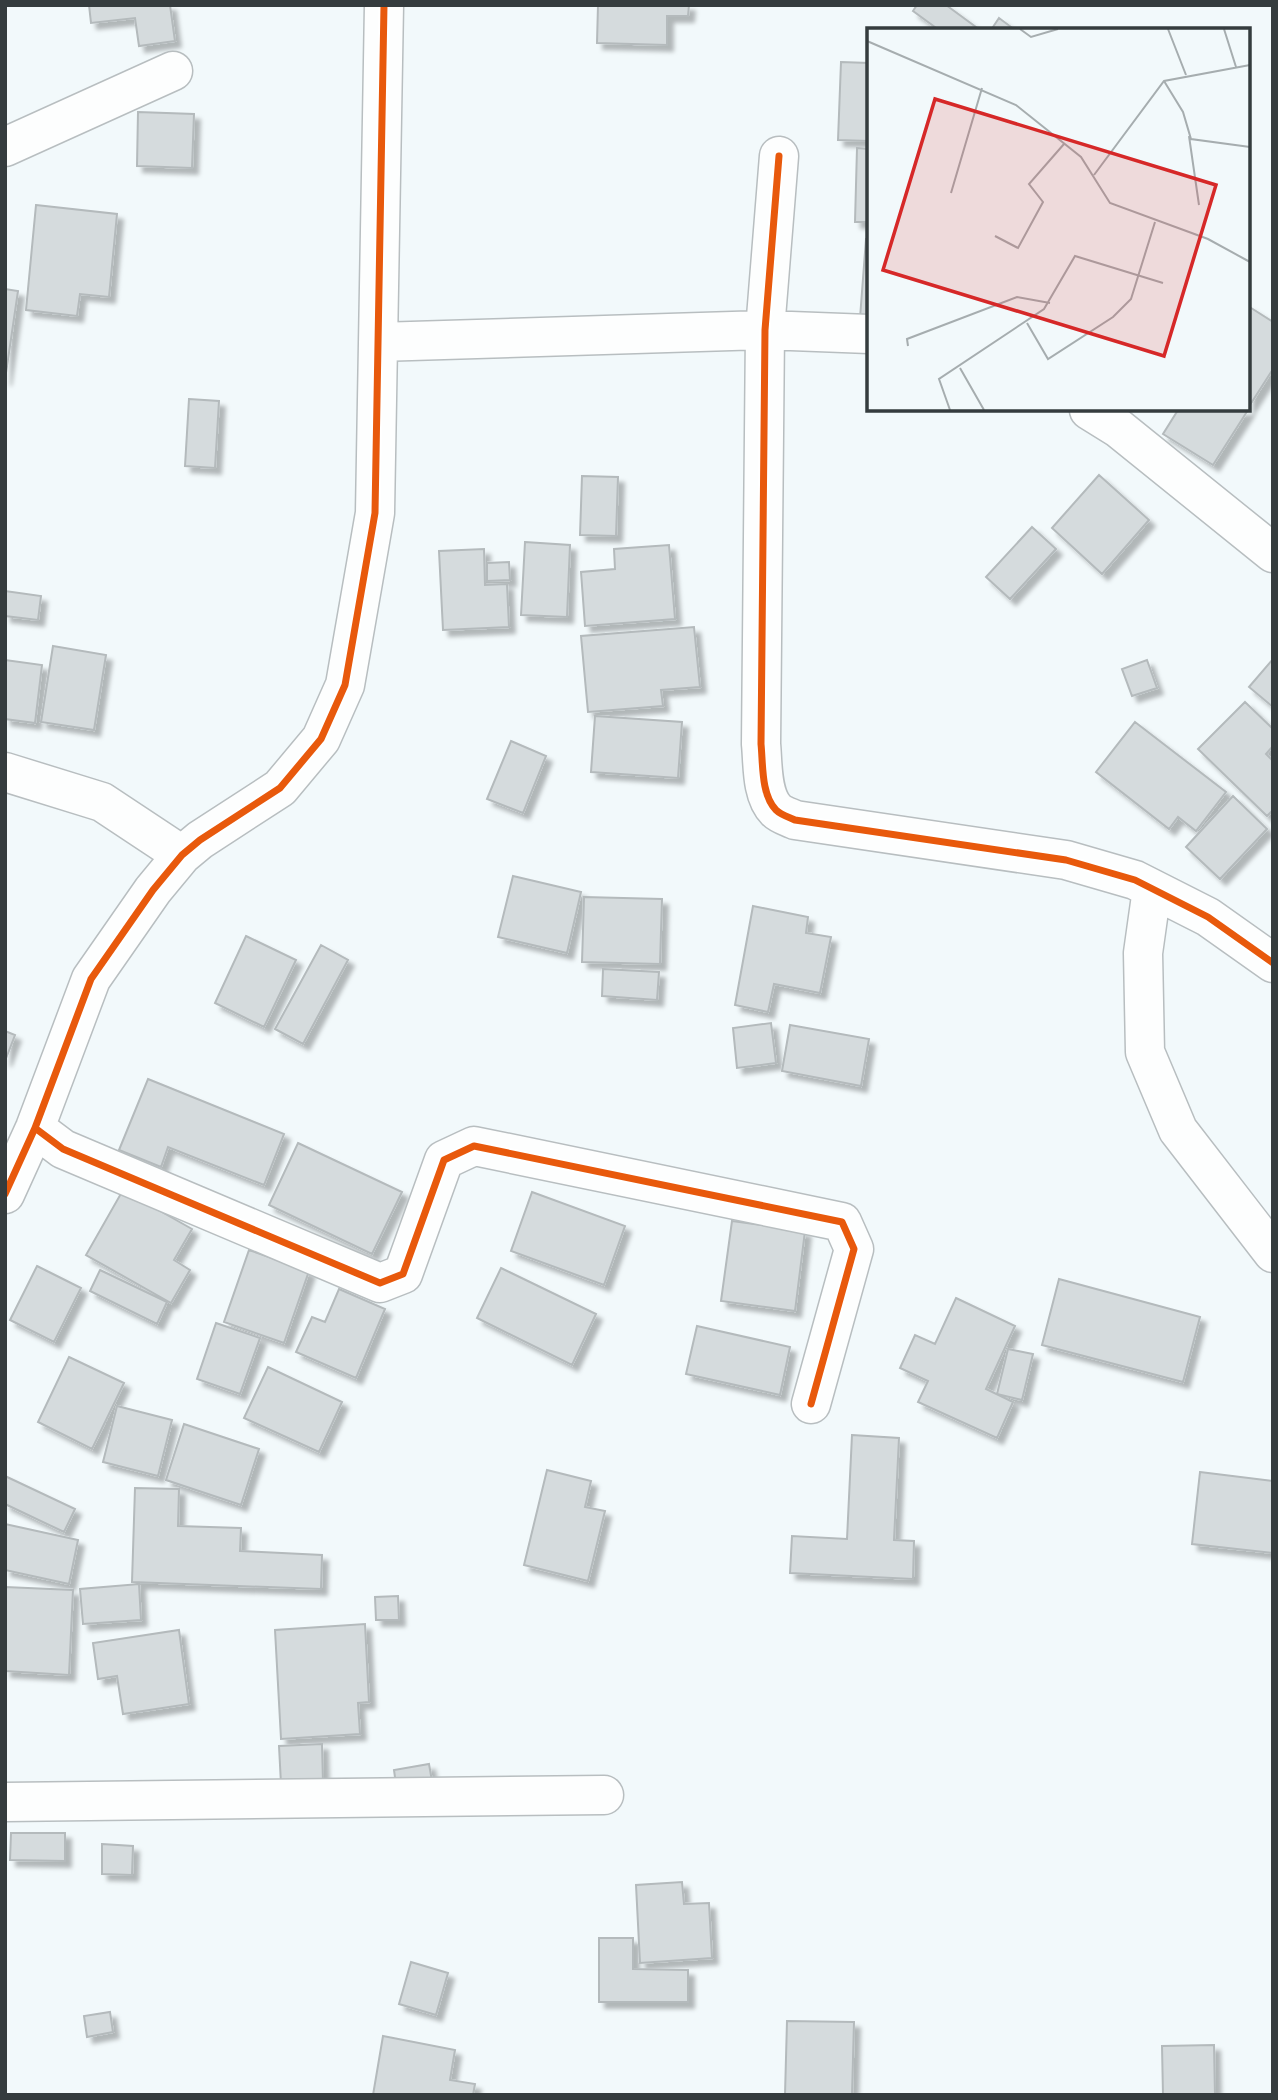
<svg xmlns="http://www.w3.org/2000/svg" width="1278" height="2100" font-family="'Fira Sans Condensed',sans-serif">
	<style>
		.building { fill: #d5dbdd; stroke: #b4babc; stroke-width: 2; filter: url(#shadow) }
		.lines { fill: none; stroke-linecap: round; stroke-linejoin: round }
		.minor-casing { stroke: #b8bec0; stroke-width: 41 }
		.minor { stroke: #fdfefe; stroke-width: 38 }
		.cycleway-casing { stroke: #fff; stroke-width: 11 }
		.cycleway { stroke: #e8590c; stroke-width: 7 }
		.inset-road { fill: none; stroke: #a6adaf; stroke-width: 2 }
		.view { fill: #d62828; fill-opacity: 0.15; stroke: #d62828; stroke-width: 3.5 }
		.inset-edge { fill: none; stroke: #353c3e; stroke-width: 3.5 }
	</style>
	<defs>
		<filter id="shadow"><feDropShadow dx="6" dy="6" stdDeviation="2" flood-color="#0004"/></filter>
	</defs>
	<rect width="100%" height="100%" fill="#f2f9fb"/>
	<path class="building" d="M 89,5 L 170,5 L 175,41 L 139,46 L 135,18 L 91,23 Z
		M 598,5 L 689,5 L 688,16 L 667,16 L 667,45 L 597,43 Z
		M 917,5 L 946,5 L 980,30 L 939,30 L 913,11 Z
		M 999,18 L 1015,30 L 991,30 Z
		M 841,62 L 869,63 L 869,141 L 838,140 Z
		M 138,112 L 194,114 L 192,168 L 137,166 Z
		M 857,148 L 869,149 L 869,222 L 855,222 Z
		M 36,205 L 117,214 L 109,297 L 80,294 L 77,316 L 26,310 Z
		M 866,239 L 869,239 L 869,319 L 860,318 Z
		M 5,289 L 18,291 L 5,380 Z
		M 1248,306 L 1273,322 L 1273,369 L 1248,408 Z
		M 189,399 L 219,401 L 215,468 L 185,466 Z
		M 1178,410 L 1248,410 L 1213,465 L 1163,434 Z
		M 1099,475 L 1149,520 L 1102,574 L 1052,528 Z
		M 582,476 L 618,477 L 616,536 L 580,535 Z
		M 1032,527 L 1056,549 L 1010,599 L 986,577 Z
		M 525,542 L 570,545 L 567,617 L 521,615 Z
		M 669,545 L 675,619 L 585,626 L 581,572 L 615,569 L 614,549 Z
		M 484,549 L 485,585 L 507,584 L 509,627 L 443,630 L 439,551 Z
		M 509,562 L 510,580 L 487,581 L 487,563 Z
		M 5,591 L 41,596 L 38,620 L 5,616 Z
		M 694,627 L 700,687 L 661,690 L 663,706 L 588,712 L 581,636 Z
		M 53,646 L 106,655 L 94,730 L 41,722 Z
		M 1273,659 L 1273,707 L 1249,687 Z
		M 5,660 L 42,665 L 35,723 L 5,719 Z
		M 1147,660 L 1157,688 L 1132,696 L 1122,669 Z
		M 1245,702 L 1273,729 L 1273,746 L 1266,754 L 1273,761 L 1273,810 L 1267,816 L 1198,749 Z
		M 595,716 L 682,722 L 678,778 L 591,772 Z
		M 1135,722 L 1226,792 L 1196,831 L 1178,817 L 1169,829 L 1096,772 Z
		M 511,741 L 546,756 L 523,813 L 487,799 Z
		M 1233,796 L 1267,829 L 1220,879 L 1186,847 Z
		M 513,876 L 581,892 L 567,953 L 498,937 Z
		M 584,897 L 662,899 L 660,964 L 582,962 Z
		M 753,906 L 808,917 L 806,933 L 831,937 L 820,993 L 774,984 L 768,1012 L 735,1005 Z
		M 246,936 L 296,960 L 264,1027 L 215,1003 Z
		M 321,945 L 348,960 L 303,1044 L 275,1029 Z
		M 603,969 L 659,972 L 657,1000 L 602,996 Z
		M 771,1023 L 776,1063 L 737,1068 L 733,1028 Z
		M 790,1025 L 869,1039 L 861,1086 L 782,1071 Z
		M 5,1031 L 15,1035 L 5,1061 Z
		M 148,1079 L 284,1134 L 264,1185 L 168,1147 L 161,1167 L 119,1150 Z
		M 298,1143 L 402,1192 L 372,1254 L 269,1205 Z
		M 123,1190 L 192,1229 L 174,1260 L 190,1270 L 171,1303 L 86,1255 Z
		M 532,1192 L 625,1226 L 604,1285 L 511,1251 Z
		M 732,1221 L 805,1231 L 795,1311 L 721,1301 Z
		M 249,1250 L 309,1271 L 284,1343 L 224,1322 Z
		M 37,1266 L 81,1288 L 54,1342 L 10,1320 Z
		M 501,1268 L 596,1314 L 572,1365 L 477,1318 Z
		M 100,1270 L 167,1302 L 157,1324 L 90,1291 Z
		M 1059,1279 L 1200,1317 L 1183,1382 L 1042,1345 Z
		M 339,1289 L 385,1309 L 356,1378 L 296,1352 L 312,1317 L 325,1322 Z
		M 956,1298 L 1015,1326 L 986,1389 L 1013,1402 L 997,1438 L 918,1402 L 928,1381 L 900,1368 L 915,1335 L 935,1344 Z
		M 216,1323 L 260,1338 L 240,1394 L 197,1379 Z
		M 697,1326 L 790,1347 L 780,1395 L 686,1374 Z
		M 1008,1349 L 1033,1354 L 1022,1400 L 997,1394 Z
		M 69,1357 L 124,1383 L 92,1449 L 38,1422 Z
		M 268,1367 L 342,1402 L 319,1452 L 244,1418 Z
		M 117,1406 L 172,1420 L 158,1476 L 103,1462 Z
		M 184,1424 L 259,1449 L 241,1505 L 166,1480 Z
		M 852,1435 L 899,1438 L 894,1540 L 914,1541 L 913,1579 L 790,1573 L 792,1536 L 847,1539 Z
		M 547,1470 L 591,1481 L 585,1507 L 605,1511 L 588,1581 L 524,1565 Z
		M 1200,1472 L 1273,1481 L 1273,1553 L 1192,1544 Z
		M 5,1476 L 75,1509 L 64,1532 L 5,1504 Z
		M 135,1488 L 179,1489 L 178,1526 L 241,1528 L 240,1551 L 322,1555 L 321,1589 L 132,1582 Z
		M 5,1524 L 78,1540 L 69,1584 L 5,1570 Z
		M 139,1584 L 141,1620 L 83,1624 L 80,1589 Z
		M 5,1587 L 73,1590 L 69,1675 L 5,1671 Z
		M 398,1596 L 399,1620 L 376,1620 L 375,1597 Z
		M 365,1624 L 369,1702 L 358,1703 L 360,1734 L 281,1739 L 275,1630 Z
		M 179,1630 L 189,1704 L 123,1714 L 117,1676 L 98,1679 L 93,1643 Z
		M 322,1744 L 323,1782 L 281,1784 L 279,1746 Z
		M 429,1764 L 433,1787 L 397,1792 L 394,1770 Z
		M 11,1833 L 65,1833 L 65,1861 L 10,1860 Z
		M 102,1844 L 133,1846 L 132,1875 L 102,1874 Z
		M 682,1882 L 684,1904 L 709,1903 L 712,1958 L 640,1963 L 636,1885 Z
		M 599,1938 L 633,1938 L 633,1969 L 688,1970 L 688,2002 L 599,2002 Z
		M 411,1962 L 448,1973 L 436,2015 L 399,2004 Z
		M 110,2012 L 113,2032 L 87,2037 L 84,2016 Z
		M 787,2021 L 854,2022 L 852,2095 L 785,2095 Z
		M 383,2036 L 455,2050 L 450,2080 L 475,2084 L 473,2095 L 373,2095 Z
		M 1214,2045 L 1215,2095 L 1163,2095 L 1162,2046 Z"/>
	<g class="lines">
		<defs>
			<path id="minor" d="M 5,147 L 173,71
				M 779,156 L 765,330 L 761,744 C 763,763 761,795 776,810 C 781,815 789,817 795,820 L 1066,860 L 1135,880 L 1208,917 L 1273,963
				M 378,342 L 765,330 L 869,334
				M 1089,410 L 1118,428 L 1273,553
				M 5,772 L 102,802 L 182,855
				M 1152,889 L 1143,953 L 1145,1052 L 1178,1130 L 1273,1253
				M 35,1128 L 63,1149 L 380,1283 L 403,1274 L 444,1160 L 474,1146 L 842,1222 L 854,1249 L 811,1404
				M 5,1194 L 35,1128 L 91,979 L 153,890 L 182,855 L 200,840 L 280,788 L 321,739 L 345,685 L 375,513 L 384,5
				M 5,1802 L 604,1795"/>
		</defs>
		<use href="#minor" class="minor-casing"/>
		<use href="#minor" class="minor"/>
		<defs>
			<path id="cycleway" d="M 779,156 L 765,330 L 761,744 C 763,763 761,795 776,810 C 781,815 789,817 795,820 L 1066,860 L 1135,880 L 1208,917 L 1273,963
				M 35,1128 L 63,1149 L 380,1283 L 403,1274 L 444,1160 L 474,1146 L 842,1222 L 854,1249 L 811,1404
				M 5,1194 L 35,1128 L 91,979 L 153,890 L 182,855 L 200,840 L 280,788 L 321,739 L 345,685 L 375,513 L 384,5"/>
		</defs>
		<use href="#cycleway" class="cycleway-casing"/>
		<use href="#cycleway" class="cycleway"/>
	</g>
	<g transform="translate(867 28)">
		<rect width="383" height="383" fill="#f2f9fb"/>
		<path class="inset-road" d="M 153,1 L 164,9 L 191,1M 301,1 L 319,47M 357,1 L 369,39M 0,13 L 149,77 L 214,129 L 243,175 L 341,211 L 383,234M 297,53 L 316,84 L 324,111 L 383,119M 322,108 L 332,177M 227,147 L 297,53 L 383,37M 84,165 L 115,60M 128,208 L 151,220 L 176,174 L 162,156 L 197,116M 160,295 L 181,331 L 246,289 L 264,271 L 288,194M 41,318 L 40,311 L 150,269 L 183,275M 93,340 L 117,382M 83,382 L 72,351 L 177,281 L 208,228 L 296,255"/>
		<path class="view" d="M 68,71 L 349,157 L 297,328 L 16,242 Z"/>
		<rect width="383" height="383" class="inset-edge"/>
	</g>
	<rect width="1278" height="2100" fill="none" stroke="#353c3e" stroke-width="14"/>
</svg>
